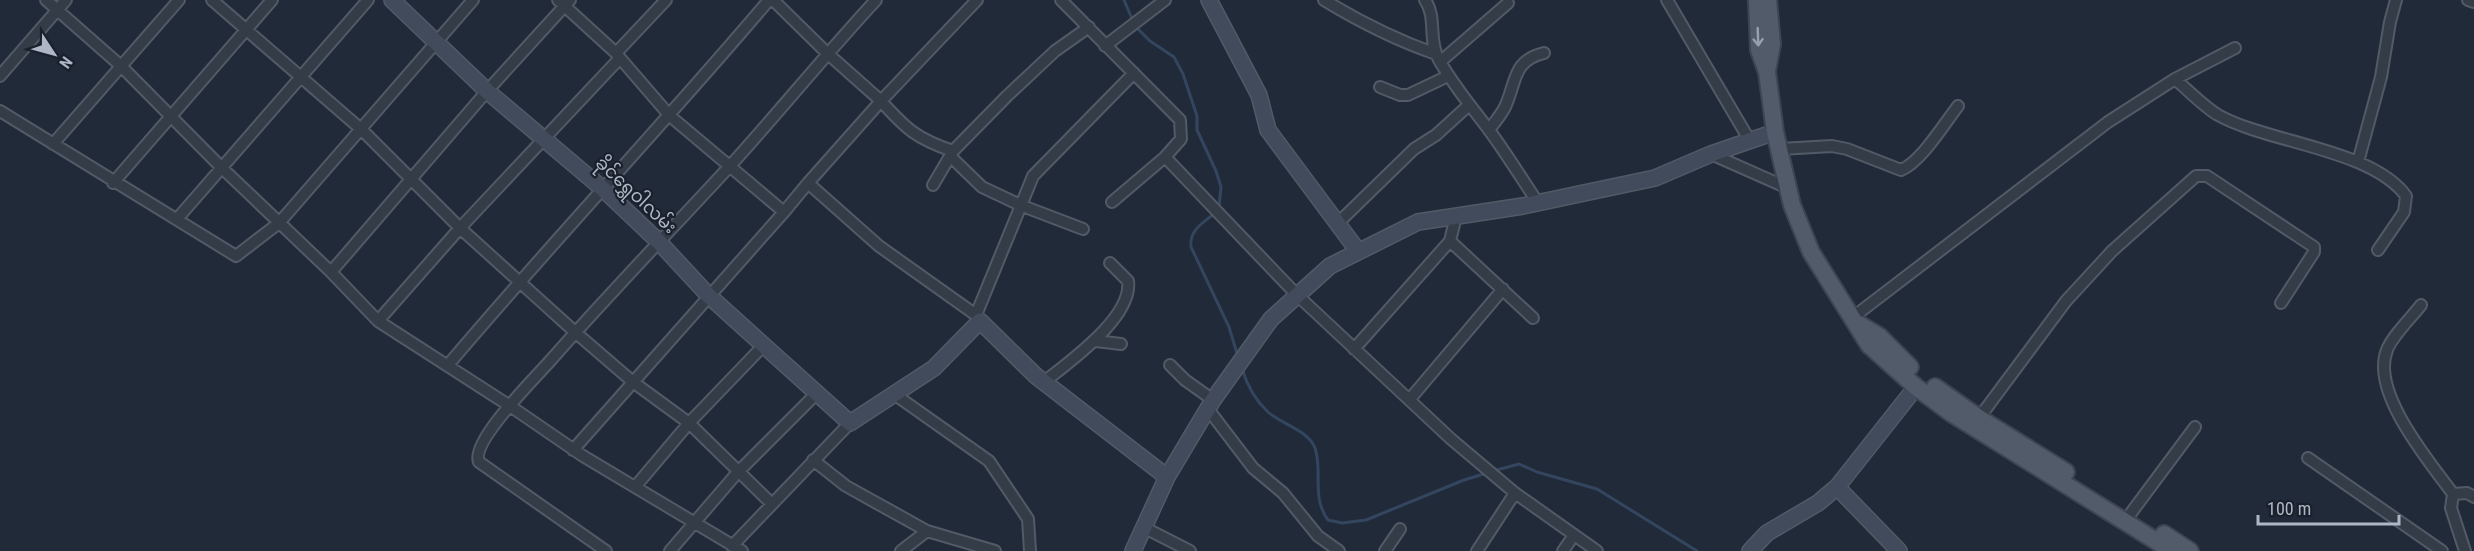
<svg xmlns="http://www.w3.org/2000/svg" width="2474" height="551" font-family="'Roboto Condensed','Noto Sans Myanmar',sans-serif">
	<style>
		.lines { fill: none; stroke-linecap: round; stroke-linejoin: round }
		.stream { stroke: #34465f; stroke-width: 3 }
		.street-casing { stroke: #515a66; stroke-width: 14 }
		.secondary-casing { stroke: #515a66; stroke-width: 18 }
		.primary-casing { stroke: #3d4552; stroke-width: 20 }
		.street { stroke: #343c48; stroke-width: 10 }
		.secondary { stroke: #424b5b; stroke-width: 15 }
		.primary { stroke: #525b69; stroke-width: 16 }
		.oneway { stroke: #97a0ae }
		.labels { text-anchor: middle; stroke-width: 4.5; stroke-linejoin: round; paint-order: stroke }
		.street-label { font-size: 18px; fill: #aeb7c5; stroke: #1a212d }
	</style>
	<rect width="100%" height="100%" fill="#212a38"/>
	<g class="lines">
		<path class="stream" d="M 1124,0 L 1133,21
			M 1136,27 L 1150,41 L 1174,57 L 1183,74 L 1197,116 L 1197,130 L 1216,171 L 1221,187 L 1219,208
			M 1215,213 C 1203,223 1189,230 1191,247 L 1229,327 L 1238,357
			M 1242,369 C 1247,385 1255,400 1268,412 C 1281,424 1308,430 1315,448 C 1323,471 1311,497 1328,520 L 1342,523 L 1366,520 L 1464,480 L 1487,473
			M 1493,471 L 1519,464 L 1537,472 L 1597,489 L 1697,551"/>
		<defs>
			<path id="street" d="M 46,0 L 121,66 L 222,168 L 331,272 L 378,321 L 510,406 L 583,456 L 742,551
				M 212,0 L 362,130 L 460,228 L 575,332 L 633,382 L 689,423 L 772,504
				M 558,0 L 616,53
				M 773,0 L 827,53 L 881,101 L 977,0
				M 1061,0 L 1180,120 L 1181,139 L 1165,157 L 1112,202
				M 1324,0 C 1360,22 1396,40 1436,54
				M 1425,0 C 1437,17 1428,39 1438,58 C 1452,84 1471,106 1489,130 C 1506,153 1522,179 1538,203
				M 1667,0 L 1750,141
				M 2468,0 L 2474,2
				M 1105,46 L 1165,0
				M 620,58 L 616,53 L 666,0
				M 1440,62 L 1508,3
				M 0,76 L 66,0
				M 2175,79 C 2189,91 2203,106 2218,115 C 2268,143 2372,149 2406,196 L 2404,212 L 2378,250
				M 1380,87 L 1400,95 L 1408,95 L 1448,76
				M 0,111 L 236,256 L 279,223 L 473,0
				M 1489,130 C 1494,123 1501,115 1505,107 C 1517,81 1512,61 1544,53
				M 53,144 L 179,0
				M 1780,149 L 1832,146 L 1847,149 L 1901,170 C 1921,162 1944,124 1958,106
				M 953,151 C 917,139 906,129 881,101 L 808,183 L 879,246 L 976,315 L 980,321
				M 1711,154 L 1790,189
				M 950,156 L 982,187 L 1020,205 L 1083,229
				M 1165,157 L 1296,294 L 1451,439 L 1515,493 L 1597,551
				M 2358,162 L 2381,77 L 2390,22 L 2396,0
				M 113,183 L 272,0
				M 933,185 L 953,151 L 1007,96 L 1055,51 L 1089,27
				M 1456,216 L 1450,241 L 1533,318
				M 177,219 L 368,0
				M 1337,224 L 1414,149 L 1436,135 L 1469,105
				M 331,272 L 487,91 L 570,0
				M 2421,305 C 2412,317 2392,336 2387,350 C 2370,392 2429,461 2453,494
				M 976,315 L 1033,176 L 1134,73
				M 1852,318 L 2108,122 L 2175,79 L 2235,48
				M 378,321 L 460,228 L 620,58 L 670,116 L 784,212 L 808,183
				M 1096,341 L 1121,344
				M 1354,349 L 1450,241
				M 448,365 C 553,241 664,124 769,0
				M 1170,365 L 1185,380 L 1213,400
				M 1044,382 C 1069,362 1133,317 1128,281 L 1110,263
				M 894,394 L 989,461 L 1028,519 L 1030,551
				M 1410,399 L 1503,289
				M 1208,409 L 1253,468 L 1283,493 L 1318,536 L 1339,551
				M 1979,418 L 2066,301 L 2112,251 L 2196,176 L 2207,176 L 2314,247 L 2314,252 L 2281,303
				M 573,450 L 784,212
				M 2308,458 L 2442,551
				M 813,460 L 846,486 L 927,531 L 995,551
				M 635,487 L 689,423 L 764,345
				M 2131,513 L 2195,427
				M 1143,527 L 1190,551
				M 732,546 L 850,423
				M 606,551 L 479,462 C 470,442 535,378 550,361 C 608,295 669,232 729,167 C 779,112 826,54 876,0
				M 670,551 L 738,472 L 817,393
				M 901,551 L 927,531
				M 1385,551 L 1400,529
				M 1477,551 L 1515,493
				M 1563,551 L 1574,535
				M 2465,551 L 2451,508 L 2453,494 L 2467,493 L 2474,497"/>
			<path id="secondary" d="M 392,0 L 487,91 L 603,189 L 659,242 L 709,296 L 850,423 L 934,368 L 980,321 L 1036,376 L 1167,477
				M 1209,0 L 1259,95 L 1268,130 L 1358,251
				M 1837,487 L 1899,551
				M 1133,551 L 1167,477 L 1213,400 L 1271,319 L 1330,266 L 1418,222 L 1523,206 L 1655,178 L 1711,154 L 1775,132
				M 1750,551 L 1767,533 L 1818,503 L 1837,487 L 1916,387"/>
			<path id="primary" d="M 1757,0 L 1759,50 L 1767,72 L 1775,132 L 1792,205 L 1811,252 L 1869,345 L 1916,387 L 1951,413 L 2172,551
				M 1767,71 L 1772,44 L 1768,0
				M 1859,324 L 1879,336 L 1910,367
				M 1935,387 L 1979,418 L 2066,472
				M 2164,534 L 2190,551"/>
		</defs>
		<use href="#street" class="street-casing"/>
		<use href="#secondary" class="secondary-casing"/>
		<use href="#primary" class="primary-casing"/>
		<use href="#street" class="street"/>
		<use href="#secondary" class="secondary"/>
		<use href="#primary" class="primary"/>
	</g>
	<defs><path id="oneway-shaft" d="M-6 0H5M1.5-3L5.5 0L1.5 3" fill="none" stroke-width="1.6" stroke-linecap="round" stroke-linejoin="round" transform="scale(1.5)"/></defs>
	<use class="oneway" href="#oneway-shaft" transform="translate(1758 37) rotate(88)"/>
	<g class="labels">
		<g class="street-label">
			<text transform="translate(636 195) rotate(43)" y="6">ခိုင်ရွှေဝါလမ်း</text>
		</g>
	</g>
	<g transform="translate(54 54) rotate(126)" stroke="#1a212d" stroke-width="4.5" paint-order="stroke">
	<path d="M0-4.5L10 22L0 15L-10 22Z" fill="#aeb7c5"/>
	<text y="-9" font-size="16" font-weight="bold" text-anchor="middle" fill="#aeb7c5">N</text>
	</g>
	<path d="M2258 515v9h141v-9" fill="none" stroke="#aeb7c5" stroke-width="3"/>
	<text x="2267" y="515" font-size="18" fill="#aeb7c5" stroke="#1a212d" stroke-width="4.5" paint-order="stroke">100 m</text>
</svg>
